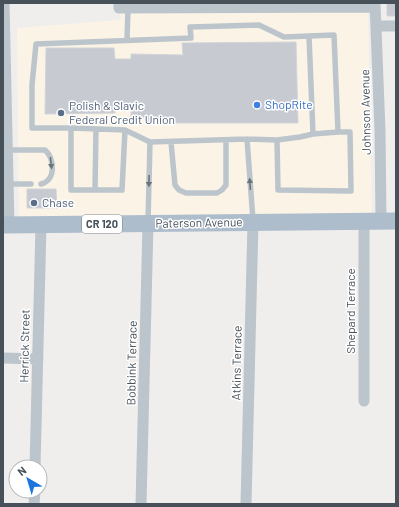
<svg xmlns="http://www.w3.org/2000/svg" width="399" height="507" font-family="Barlow,sans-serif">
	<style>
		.commercial { fill: #fbf4e6 }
		.building { fill: #c7cad0; stroke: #d1d4d9 }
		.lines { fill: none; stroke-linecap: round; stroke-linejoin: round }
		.service { stroke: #bcc5cc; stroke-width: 5.5 }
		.minor { stroke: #bcc5cc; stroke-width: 11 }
		.primary { stroke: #adbdcc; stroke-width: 17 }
		.oneway { fill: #69747c }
		.shop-dot { fill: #3f7fe0; stroke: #fff; stroke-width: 1.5 }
		.service-dot { fill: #5c6f8a; stroke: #fff; stroke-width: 1.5 }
		.labels { text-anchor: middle; stroke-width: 3; stroke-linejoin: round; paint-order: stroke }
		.shield { fill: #fff; stroke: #7e858c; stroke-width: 1 }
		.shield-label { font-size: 11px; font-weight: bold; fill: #46515a }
		.shop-label { font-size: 12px; fill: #366cbe; stroke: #fff; text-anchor: start }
		.service-label { font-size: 12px; fill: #4e5e75; stroke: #fff; text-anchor: start }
		.street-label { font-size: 12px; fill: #46515a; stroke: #fff }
	</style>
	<rect width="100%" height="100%" fill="#f0eded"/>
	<path class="commercial" d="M 368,7 L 372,221 L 19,225 L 17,28 L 121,20 L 119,8 Z"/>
	<path class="building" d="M 387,3 L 396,3 L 396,16 L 387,16 Z
		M 296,42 L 298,123 L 146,123 L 144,117 L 131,118 L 131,105 L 115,105 L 115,113 L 45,114 L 46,48 L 114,48 L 115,59 L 131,59 L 131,54 L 183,55 L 182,43 Z
		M 27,189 L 56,189 L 57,208 L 27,208 Z"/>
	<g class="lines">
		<path class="service" d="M 259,25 L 284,37 L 334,35 L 338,132 L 350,132 L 351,191 L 278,190 L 277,140 L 247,139 L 150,142 L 125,130 L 122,190 L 71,190 L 71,128 L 32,128 L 32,85 L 36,44 L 191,38 L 190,27 Z
			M 309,36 L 313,134 L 338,132
			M 127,40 L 128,8
			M 71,128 L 125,130
			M 247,139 L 253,220
			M 277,140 L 300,137 L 313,134
			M 171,142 L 175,185 L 179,190 L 186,193 L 217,193 L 222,190 L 226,185 L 226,140
			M 8,150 L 45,150 C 55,158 56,181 41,184
			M 8,184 L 31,184
			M 95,190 L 96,129
			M 148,222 L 150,142"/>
		<path class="minor" d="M 4,3 L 9,225
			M 119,3 L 119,8 L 375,7
			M 375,3 L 380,131 L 381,221
			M 377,26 L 396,26
			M 3,358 L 38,359
			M 364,401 L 364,221
			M 35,467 L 41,225
			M 34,504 L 35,491
			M 141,504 L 148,224
			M 246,504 L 253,222"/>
		<path class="primary" d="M 3,225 L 396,221"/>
	</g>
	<defs><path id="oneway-solid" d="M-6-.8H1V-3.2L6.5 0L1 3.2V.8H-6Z"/></defs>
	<g class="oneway">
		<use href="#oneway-solid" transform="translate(51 163) rotate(84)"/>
		<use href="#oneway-solid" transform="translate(149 181) rotate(91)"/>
		<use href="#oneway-solid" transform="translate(250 184) rotate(-94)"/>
	</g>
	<circle class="shop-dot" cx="257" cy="105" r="4"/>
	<g class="service-dot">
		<circle cx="61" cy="113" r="4"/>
		<circle cx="34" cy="203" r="4"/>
	</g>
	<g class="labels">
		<rect class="shield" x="82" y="215" width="40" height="18" rx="3"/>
		<g class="shield-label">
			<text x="102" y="228">CR 120</text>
		</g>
		<g class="shop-label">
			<text x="265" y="109">ShopRite</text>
		</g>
		<g class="service-label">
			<text x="69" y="110">Polish &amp; Slavic<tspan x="69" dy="14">Federal Credit Union</tspan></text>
			<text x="42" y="207">Chase</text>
		</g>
		<g class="street-label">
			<text transform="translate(366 112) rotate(-91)" y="4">Johnson Avenue</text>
			<text transform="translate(199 223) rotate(-1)" y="4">Paterson Avenue</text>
			<text transform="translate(351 311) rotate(-90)" y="4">Shepard Terrace</text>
			<text transform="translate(25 346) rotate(-89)" y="4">Herrick Street</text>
			<text transform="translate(132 363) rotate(-89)" y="4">Bobbink Terrace</text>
			<text transform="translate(237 363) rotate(-89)" y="4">Atkins Terrace</text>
		</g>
	</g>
	<rect width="399" height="507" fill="none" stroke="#46515a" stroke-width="8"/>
	<g transform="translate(28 479) rotate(322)"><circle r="19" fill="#ffffff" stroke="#b5b9bd"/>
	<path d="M0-3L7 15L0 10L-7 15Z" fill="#1b75dc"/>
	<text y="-6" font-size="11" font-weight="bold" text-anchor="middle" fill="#46515a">N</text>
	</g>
</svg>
